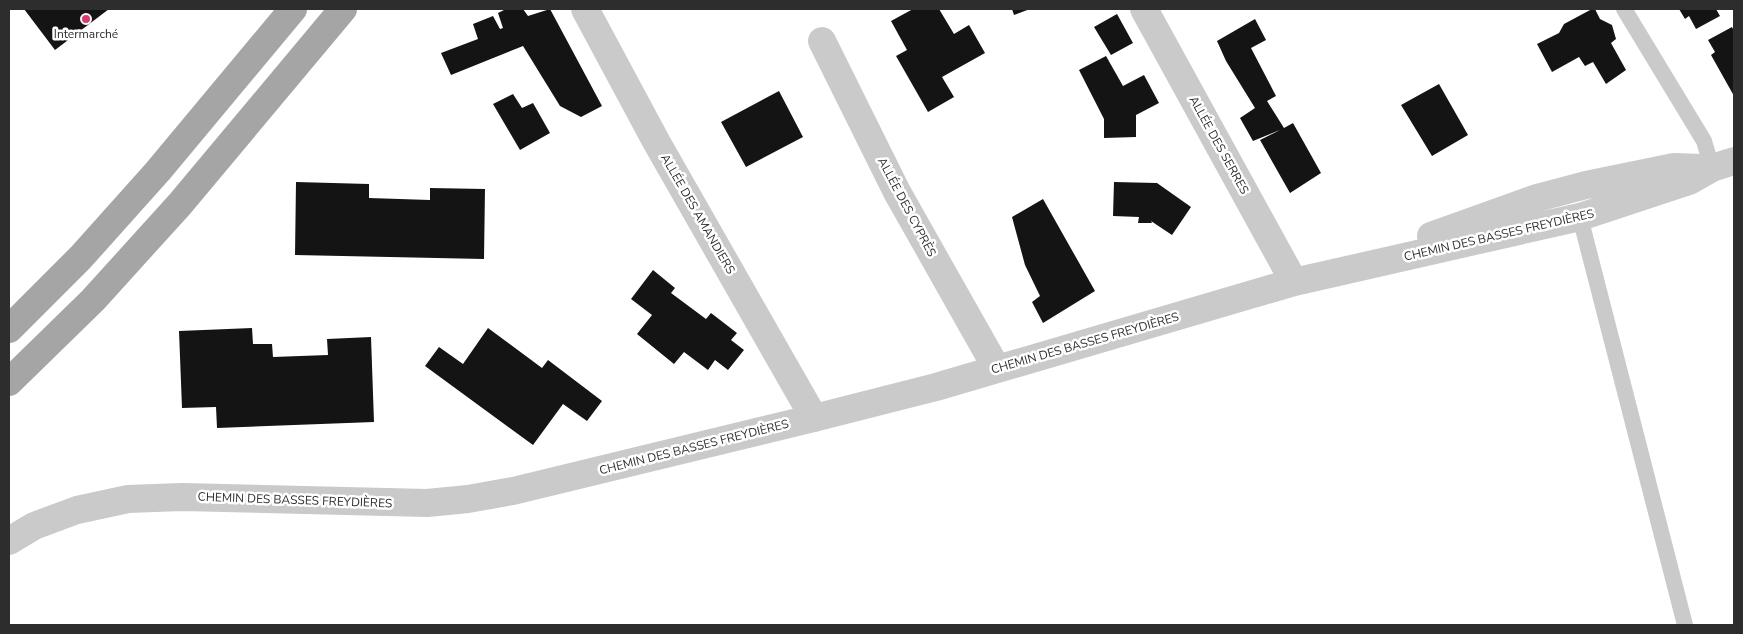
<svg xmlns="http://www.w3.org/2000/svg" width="1743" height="634" font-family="'Nunito Sans',sans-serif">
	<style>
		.building { fill: #141414 }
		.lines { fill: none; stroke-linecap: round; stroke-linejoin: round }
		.lane { stroke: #cacaca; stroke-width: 16 }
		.street { stroke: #cacaca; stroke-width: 28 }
		.primary { stroke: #a5a5a5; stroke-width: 28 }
		.poi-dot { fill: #d93a6d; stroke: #fff; stroke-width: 2 }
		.labels { text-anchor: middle; stroke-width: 5; stroke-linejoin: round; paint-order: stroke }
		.poi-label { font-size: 12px; fill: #2d2d2d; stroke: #fff }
		.street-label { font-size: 12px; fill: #2d2d2d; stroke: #fff }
	</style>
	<rect width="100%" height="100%" fill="#fff"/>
	<path class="building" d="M 24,9 L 109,9 L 55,50 Z
		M 506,9 L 523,9 L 528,16 L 550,9 L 602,106 L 581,117 L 560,106 L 523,46 L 451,75 L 441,53 L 478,39 L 473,24 L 493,16 L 500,29 L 503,28 L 498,13 Z
		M 913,9 L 939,9 L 954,34 L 969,25 L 985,53 L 942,77 L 954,97 L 928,112 L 896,56 L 907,50 L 891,21 Z
		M 1012,9 L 1030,9 L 1014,15 Z
		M 1592,9 L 1595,9 L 1600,19 L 1612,25 L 1616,39 L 1611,43 L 1626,70 L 1606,84 L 1593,62 L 1585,66 L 1579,57 L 1552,72 L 1537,44 L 1559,33 L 1564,24 Z
		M 1679,9 L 1716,9 L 1720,16 L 1696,29 L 1689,16 L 1685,19 Z
		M 1117,14 L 1133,43 L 1111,55 L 1094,27 Z
		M 1255,19 L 1266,40 L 1251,48 L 1276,96 L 1267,101 L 1284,128 L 1293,123 L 1321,173 L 1290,193 L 1260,140 L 1280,130 L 1253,141 L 1240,118 L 1255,108 L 1226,61 L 1217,41 Z
		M 1732,27 L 1734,31 L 1734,96 L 1711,55 L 1715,52 L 1708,40 Z
		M 1106,56 L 1123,86 L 1144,75 L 1159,103 L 1136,115 L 1136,137 L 1104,138 L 1104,119 L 1079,70 Z
		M 1439,84 L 1468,135 L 1432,156 L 1401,105 Z
		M 779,91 L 803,137 L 746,167 L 721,122 Z
		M 513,94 L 522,108 L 533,103 L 550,133 L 520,150 L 493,104 Z
		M 296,182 L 369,184 L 369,198 L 430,200 L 430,188 L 485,189 L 484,259 L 295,255 Z
		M 1114,182 L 1157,183 L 1191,207 L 1172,235 L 1151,221 L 1152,223 L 1138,223 L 1139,217 L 1113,216 Z
		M 1043,199 L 1095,291 L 1043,323 L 1032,302 L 1040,296 L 1025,265 L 1012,217 Z
		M 653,270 L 675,288 L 671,293 L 706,319 L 711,313 L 737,333 L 731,340 L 744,350 L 728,370 L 715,360 L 708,370 L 684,352 L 674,364 L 637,334 L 652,315 L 631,299 Z
		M 252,328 L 253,344 L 272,344 L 273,357 L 328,355 L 327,339 L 371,337 L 374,422 L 217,428 L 216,407 L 182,408 L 179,331 Z
		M 488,328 L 542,368 L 548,360 L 602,401 L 587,421 L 563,404 L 533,445 L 425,366 L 439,347 L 463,364 Z"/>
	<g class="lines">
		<path class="lane" d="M 1624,9 L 1704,141 L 1712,168
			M 1580,217 L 1685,625"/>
		<path class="street" d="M 585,9 L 657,143 L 814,418
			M 1144,9 L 1294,282
			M 822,41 L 897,192 L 997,369
			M 1431,236 L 1537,198 L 1586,185 L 1674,167 L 1703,168
			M 9,541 L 34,526 L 77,510 L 128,499 L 182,497 L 427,503 L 468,499 L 513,491 L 814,418 L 936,387 L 1294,282 L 1580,217 L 1689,181 L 1712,168 L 1734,161"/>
		<path class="primary" d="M 9,329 L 81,257 L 158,171 L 293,9
			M 9,382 L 93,300 L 180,204 L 343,9"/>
	</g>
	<circle class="poi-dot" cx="86" cy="19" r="5"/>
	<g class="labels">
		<g class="poi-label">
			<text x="86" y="38">Intermarché</text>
		</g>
		<g class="street-label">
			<text transform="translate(1219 145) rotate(61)" y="4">ALLÉE DES SERRES</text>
			<text transform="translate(907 207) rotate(62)" y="4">ALLÉE DES CYPRÈS</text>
			<text transform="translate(698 214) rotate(60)" y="4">ALLÉE DES AMANDIERS</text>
			<text transform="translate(1499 235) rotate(-13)" y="4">CHEMIN DES BASSES FREYDIÈRES</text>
			<text transform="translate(1085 343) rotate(-16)" y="4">CHEMIN DES BASSES FREYDIÈRES</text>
			<text transform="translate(694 447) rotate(-14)" y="4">CHEMIN DES BASSES FREYDIÈRES</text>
			<text transform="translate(295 500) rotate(2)" y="4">CHEMIN DES BASSES FREYDIÈRES</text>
		</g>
	</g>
	<rect width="1743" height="634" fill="none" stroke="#2d2d2d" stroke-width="20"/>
</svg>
